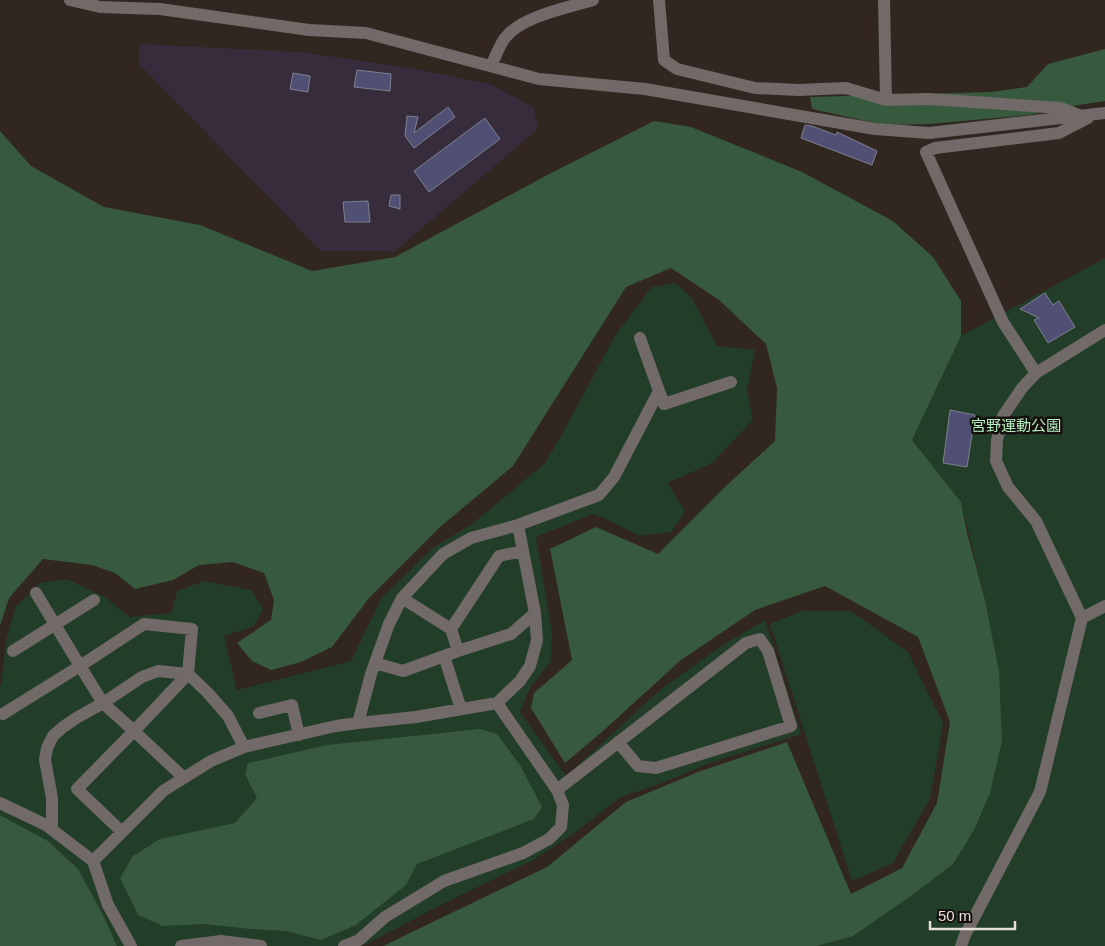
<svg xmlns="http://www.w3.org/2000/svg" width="1105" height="946" font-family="Arial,'Noto Sans JP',sans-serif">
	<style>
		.industrial { fill: #362c3b }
		.green { fill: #223d28 }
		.forest { fill: #37593e }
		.building { fill: #505075; stroke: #7f808d }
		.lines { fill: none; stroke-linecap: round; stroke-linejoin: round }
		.minor { stroke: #716a69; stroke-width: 12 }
		.labels { text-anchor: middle; stroke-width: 5; stroke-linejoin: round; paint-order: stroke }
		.park-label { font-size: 15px; fill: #b4f0c0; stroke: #15100e }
	</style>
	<rect width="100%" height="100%" fill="#312620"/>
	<path class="industrial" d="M 139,44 L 301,52 L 416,69 L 490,84 L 534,107 L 538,129 L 395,251 L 321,251 L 139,64 Z"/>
	<path class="green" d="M 1105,258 L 1105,946 L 817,946 L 853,936 L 990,793 L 985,600 L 961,502 L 912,440 L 961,336 Z
		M 676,283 L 692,298 L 717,346 L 755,350 L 747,390 L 753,420 L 712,463 L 668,483 L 685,512 L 671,532 L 640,536 L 604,518 L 593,514 L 536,537 L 552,632 L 551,661 L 530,688 L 520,712 L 566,776 L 660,690 L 723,645 L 765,620 L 801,734 L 710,763 L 662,783 L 621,797 L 573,834 L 533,860 L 435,908 L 367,944 L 360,946 L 117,946 L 104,917 L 48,841 L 0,815 L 0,685 L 1,685 L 6,641 L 16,606 L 40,583 L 67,579 L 105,597 L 130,617 L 171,613 L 177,591 L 204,581 L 251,590 L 263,609 L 254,626 L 224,636 L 237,690 L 351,661 L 381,599 L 434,547 L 472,524 L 545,463 L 561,436 L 616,334 L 652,287 Z
		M 802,611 L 851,611 L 908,652 L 943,723 L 930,799 L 893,863 L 852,881 L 770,624 Z"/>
	<path class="forest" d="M 1105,49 L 1105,101 L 1078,105 L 1029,115 L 930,124 L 884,125 L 812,109 L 810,97 L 991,92 L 1027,87 L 1048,64 Z
		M 654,121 L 691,127 L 802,172 L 893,221 L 933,257 L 961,301 L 961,336 L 912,440 L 961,502 L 967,533 L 985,600 L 999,672 L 1002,741 L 990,793 L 974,830 L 953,864 L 915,893 L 853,936 L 817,946 L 383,946 L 547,867 L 626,802 L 698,772 L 787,742 L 851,894 L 902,868 L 937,803 L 950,722 L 918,637 L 825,586 L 755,610 L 681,660 L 603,731 L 565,763 L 531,708 L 534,693 L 572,660 L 550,549 L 596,527 L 658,554 L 726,486 L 775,441 L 777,388 L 766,344 L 719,300 L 671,268 L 626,287 L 513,466 L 440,527 L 369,598 L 332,647 L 301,662 L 271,670 L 252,661 L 237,643 L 271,620 L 274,600 L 264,573 L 233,562 L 199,565 L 173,580 L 135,589 L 115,573 L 92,565 L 43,559 L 9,598 L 0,626 L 0,131 L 31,166 L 104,207 L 200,225 L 312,271 L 395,257 L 551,173 Z
		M 480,729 L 497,734 L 520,765 L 542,807 L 534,819 L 417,864 L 406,885 L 356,925 L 321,940 L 286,931 L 251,929 L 205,924 L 163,926 L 138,915 L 120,878 L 133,856 L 160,839 L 235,823 L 257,798 L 245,774 L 248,763 L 327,745 Z
		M 0,815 L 48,841 L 78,869 L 104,917 L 117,946 L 0,946 Z"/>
	<path class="building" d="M 357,70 L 391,74 L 390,91 L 354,87 Z
		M 293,73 L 310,76 L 308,92 L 290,89 Z
		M 448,107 L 455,117 L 414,148 L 405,136 L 407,116 L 418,117 L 414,133 Z
		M 485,118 L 500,139 L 429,192 L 414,171 Z
		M 805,125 L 812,126 L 836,135 L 837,132 L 877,151 L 872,165 L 801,138 Z
		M 391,195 L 400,195 L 400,209 L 389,206 Z
		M 368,201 L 370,222 L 345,222 L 343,202 Z
		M 1045,293 L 1053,305 L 1059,301 L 1075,327 L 1048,343 L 1034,320 L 1039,318 L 1020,309 Z
		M 950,410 L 975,415 L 967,467 L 943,463 Z"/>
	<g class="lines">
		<path class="minor" d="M 70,0 L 100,7 L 160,9 L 309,30 L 366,33 L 539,79 L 645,89 L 875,129 L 929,133 L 1105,113
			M 659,0 L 664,60 L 677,69 L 755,88 L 798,90 L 846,88 L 886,100 L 929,99 L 1061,108 L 1079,115
			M 884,0 L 886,100
			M 491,66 C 495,58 499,46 505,38 C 522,16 567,8 593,0
			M 1036,373 L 1003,322 L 926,152 L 935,148 L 1059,133 L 1088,118
			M 659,391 L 664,404 L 731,382
			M 402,598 L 451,629
			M 1082,618 L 1105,606
			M 13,651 L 94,600
			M 458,651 L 511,634 L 535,613
			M 444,656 L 461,709
			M 375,663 L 403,671 L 458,651 L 451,629 L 499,556 L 523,551
			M 497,703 L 520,681 L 530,666 L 537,640 L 535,613 L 518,525
			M 259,713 L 292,705 L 299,735
			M 3,714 L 80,666 L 36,593
			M 184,778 L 134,731 L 188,674 L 208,693 L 228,716 L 244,747
			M 557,790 L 746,643 L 760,639 L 768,651 L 791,726 L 656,768 L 638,766 L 618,742
			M 0,803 L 46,825 L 93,861 L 108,905 L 131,946
			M 52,829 L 52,798 L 45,760 L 47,748 L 53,736 L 63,727 L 78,717 L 103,703 L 142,677 L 158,671 L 188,674 L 192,629 L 144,624 L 80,666 L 103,703 L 134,731 L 77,789 L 122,832
			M 93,861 L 163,791 L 211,761 L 244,747 L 336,726 L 358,723 L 371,674 L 389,624 L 402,598 L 443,554 L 471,538 L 518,525 L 599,495 L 614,477 L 659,391 L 640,338
			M 181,946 L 221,941 L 261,946
			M 344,946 L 359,940 L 385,917 L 444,881 L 523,853 L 549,839 L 561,827 L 563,805 L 557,790 L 497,703 L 416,717 L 358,723
			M 961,946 L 965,935 L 1040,792 L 1082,618 L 1036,521 L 1008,487 L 996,461 L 997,440 L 1003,416 L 1022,388 L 1036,373 L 1105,330"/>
	</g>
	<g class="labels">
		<g class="park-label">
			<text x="1016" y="431">宮野運動公園</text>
		</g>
	</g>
	<path d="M930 921v8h85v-8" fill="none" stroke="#e7e0db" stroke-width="2.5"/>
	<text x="938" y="921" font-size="15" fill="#e7e0db" stroke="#15100e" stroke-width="4" paint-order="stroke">50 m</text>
</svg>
